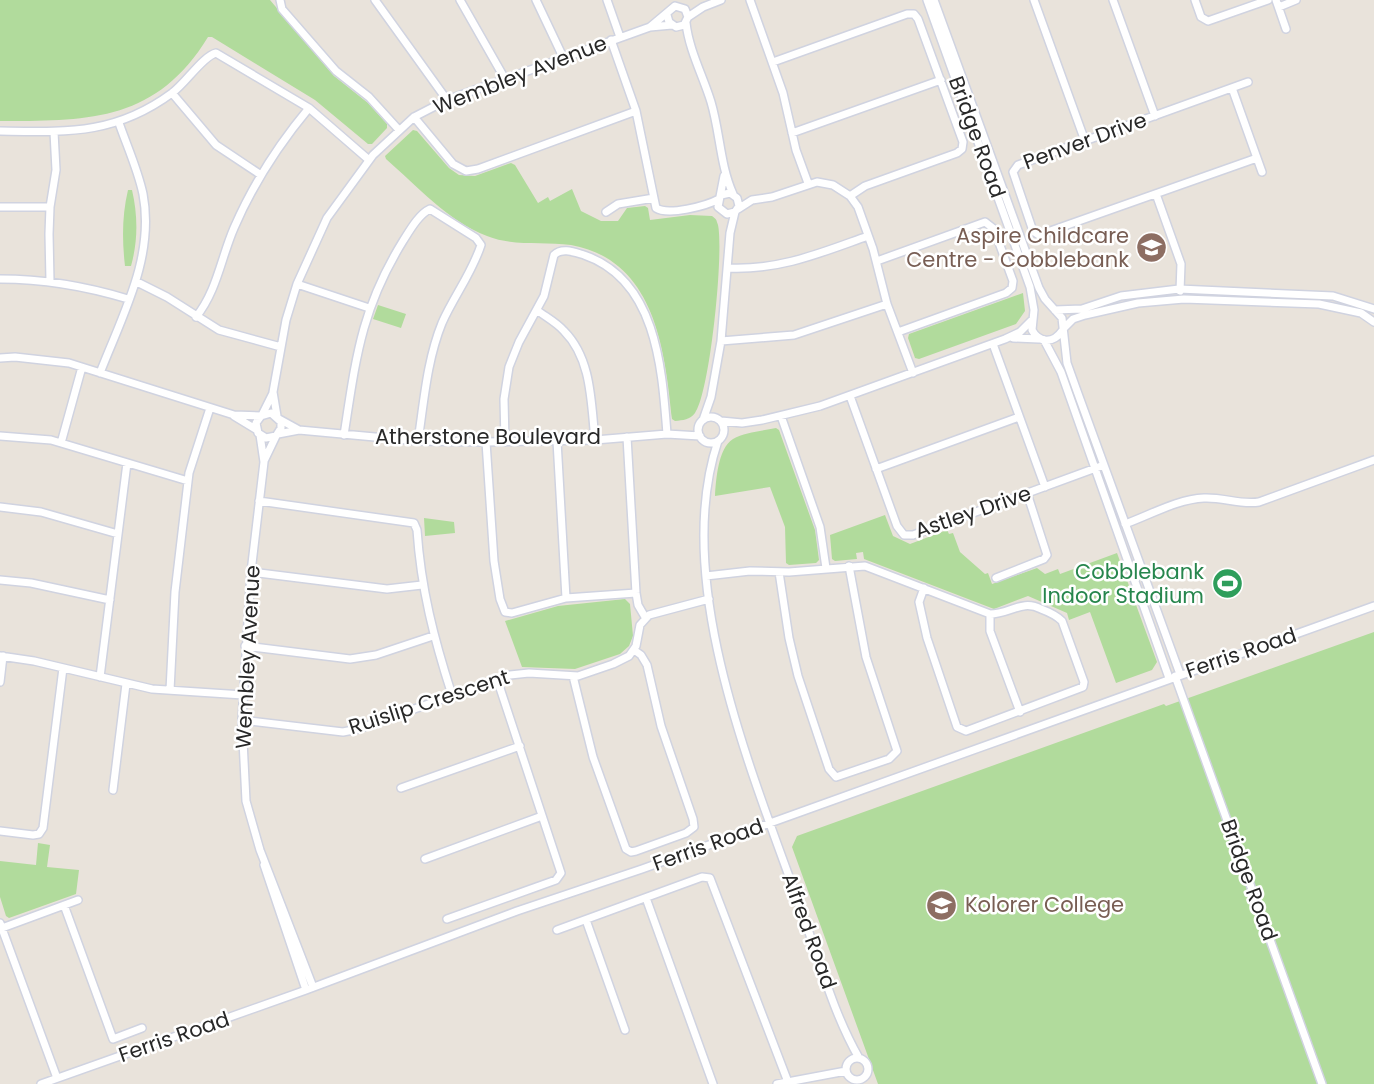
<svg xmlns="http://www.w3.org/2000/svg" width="1374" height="1084" font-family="Poppins,sans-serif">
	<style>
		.green { fill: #b1db9c }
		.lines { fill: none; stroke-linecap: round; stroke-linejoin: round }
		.minor-casing { stroke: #d0d3e0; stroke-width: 10 }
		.minor { stroke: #fff; stroke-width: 7 }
		.labels { text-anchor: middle; stroke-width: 5; stroke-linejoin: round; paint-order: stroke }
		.street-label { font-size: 21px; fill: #282828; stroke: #fff }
		.education-label { font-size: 21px; fill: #785e54; stroke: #fff; text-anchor: end }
		.leisure-label { font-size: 21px; fill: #27864d; stroke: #fff; text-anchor: end }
	</style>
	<rect width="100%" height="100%" fill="#e9e3db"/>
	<path class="green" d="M 0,0 L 270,0 L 334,76 L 368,103 L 387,124 L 387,128 L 372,144 L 368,144 L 315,100 L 212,37 L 208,37 C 156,122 88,121 0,121 Z
		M 413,130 L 417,131 L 449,168 L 459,175 L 475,176 L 511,163 L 515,165 L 538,203 L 548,197 L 550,201 L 572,189 L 581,211 L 601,221 L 618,221 L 627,208 L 645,206 L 648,208 L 650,220 L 690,215 L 712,216 C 717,220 716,219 718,225 C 724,252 710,393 695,413 C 690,420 683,420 675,421 L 672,419 C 665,350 655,260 571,245 C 543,241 515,247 487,236 C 448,221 417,186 386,159 L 385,156 Z
		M 128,190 L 132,190 C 138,216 138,241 131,266 L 125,266 C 122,240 122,215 128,190 Z
		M 1023,293 L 1025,311 L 1016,324 L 919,359 L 915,358 L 908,338 L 909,334 Z
		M 378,305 L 406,314 L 401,328 L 373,319 Z
		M 776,428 L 779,430 L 815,530 L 819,560 L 816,563 L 789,565 L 786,563 L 785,527 L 770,487 L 715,496 C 716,480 718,448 733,439 C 745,432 762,431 776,428 Z
		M 885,515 L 893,536 L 910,544 L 947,530 L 949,534 L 953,533 L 960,552 L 985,574 L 988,573 L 992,584 L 1037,568 L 1045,574 L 1058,569 L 1060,574 L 1117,553 L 1157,662 L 1152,670 L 1116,683 L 1090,612 L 1069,620 L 1067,613 L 1028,596 L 994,609 L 864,559 L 863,552 L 856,553 L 857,559 L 835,561 L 832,559 L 830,535 Z
		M 424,518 L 454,522 L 455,533 L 425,536 Z
		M 625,599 L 630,604 L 633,636 L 629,646 L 620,654 L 575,669 L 522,667 L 505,621 L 558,606 Z
		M 1374,632 L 1374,1084 L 878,1084 L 792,847 L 797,836 L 1164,704 L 1166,706 Z
		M 38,843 L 50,845 L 47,867 L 79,870 L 76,894 L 9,918 L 6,916 L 0,897 L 0,861 L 36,865 Z"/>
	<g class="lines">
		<defs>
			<path id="minor" d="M 280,0 L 282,9 L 336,71 L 369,97 L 399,130
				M 375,0 L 447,100
				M 460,0 L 505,79
				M 536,0 L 563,57
				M 607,0 L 620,37
				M 750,0 L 783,93 L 796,150 L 808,183
				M 927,0 L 1030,287 L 1034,310 L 1032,330 C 1039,343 1053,344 1062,331
				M 934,0 L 1039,288 L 1045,299 L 1062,318 L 1067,363 L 1077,391 L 1180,674
				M 1034,0 L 1085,141
				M 1113,0 L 1155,116
				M 1195,0 L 1201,17 L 1208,21 L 1268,0
				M 1276,0 L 1286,29
				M 1279,7 L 1296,0
				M 688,17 L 703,7 L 721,0
				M 686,23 C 689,50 703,76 711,102 C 720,132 720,165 733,194
				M 650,27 L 672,25
				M 611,40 L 636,111 L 656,208 C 668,216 706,206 719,199
				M 773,62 L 907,14 L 914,14 L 918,19 L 963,142 L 962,149 L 957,153 L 865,186 L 850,196
				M 1248,82 L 1018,165 L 1013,172 L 1033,231 L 1039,235 L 1257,158
				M 1232,88 L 1262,172
				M 172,93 L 216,145 L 261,175
				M 414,117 L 453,164 L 466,171 L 478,169 L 636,111
				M 0,131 C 67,132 115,135 172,93 C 185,84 203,56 216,53 L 309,108 L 369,160
				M 792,133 L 941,80
				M 1156,194 L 1181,264 L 1180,291
				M 721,195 L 730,193 L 737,198 L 739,206 L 735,212 L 727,214 L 718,207 L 724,176
				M 0,207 L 50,207
				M 738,209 L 752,200 L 772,197 L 817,182 L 833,185 L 850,196 L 858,207 L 873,249 L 887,304 L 913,373
				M 606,212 L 618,204 L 654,198
				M 877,261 L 985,222 L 994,229 L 1013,281 L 1012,288 L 1006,293 L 898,332
				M 729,268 C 781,270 820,253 868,236
				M 0,279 C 45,279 85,286 128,299
				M 50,281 L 49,234 L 50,207 L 56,170 L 54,132
				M 137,282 L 167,297 L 219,330 L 281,347
				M 297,284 L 369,308
				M 1055,310 L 1082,309 L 1121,296 L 1179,289 L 1333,296 L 1374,309
				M 538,311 C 546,317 557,323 564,331 C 592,359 591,403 595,440
				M 196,317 C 217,291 221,258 234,228 C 253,184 279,144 309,108
				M 1064,328 L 1073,319 L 1085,315 L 1138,303 L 1184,299 L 1319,304 L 1361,313 L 1374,322
				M 1013,338 L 1039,339
				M 1044,340 L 1061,372 L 1169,678
				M 721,341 L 794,335 L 887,304
				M 993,344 L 1045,487
				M 0,358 L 15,357 L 69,363 L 234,415 L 261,416 L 271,413 L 281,422 L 281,428 L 276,436 L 266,438 L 258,433 L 256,423 L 261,416
				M 100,373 C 122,316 155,257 143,194 C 138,170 127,146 119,123
				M 850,396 L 897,526 L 904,535 L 913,535 L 1104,465
				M 262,415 L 273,393
				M 234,416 L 257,430
				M 277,416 L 273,392 L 286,320 L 297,284 L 327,218 L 373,155 L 414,117 L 447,100 L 650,27 L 675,6 L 685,9 L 688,17 L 684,25 L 676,27 L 669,22 L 667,15
				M 781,416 L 820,527 L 826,568
				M698 430a13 13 0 1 1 26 0a13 13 0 1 1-26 0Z
				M 279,419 L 299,430
				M 703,420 L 711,397 L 721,341 L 730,233 L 735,212
				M 721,421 L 742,423 L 762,420 L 820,406 L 1005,339 L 1020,332 L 1031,321
				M 278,434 L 299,430 L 418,441 L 486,442 L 595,440 L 667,434 L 700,436
				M 260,435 L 264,462 L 251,572 L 242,720 L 246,801 L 260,850 L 313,987
				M 344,435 C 356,358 361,309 403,241 C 410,230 419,214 430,209 L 476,238 L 481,245 C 472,273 454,296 442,323 C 427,360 424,401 418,441
				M 0,436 L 51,440 L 188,481
				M 627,437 L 636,593 L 638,605 L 645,617
				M 557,441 L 566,598
				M 718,441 C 671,580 752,772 799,904 C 818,955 832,1011 859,1058
				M 486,442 L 494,561 L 500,599 L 505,612 L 512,613 L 566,598 L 636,593
				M 505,442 L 504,399 L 509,367 L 519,342 L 544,296 L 554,255 C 562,247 574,252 584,255 C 657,280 662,369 667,434
				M 61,443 L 82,367
				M 264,461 L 276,436
				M 876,469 L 1019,417
				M 259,501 L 414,523 L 417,530 C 421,589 434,639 452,695
				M 0,507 L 41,512 L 118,534
				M 1125,524 C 1150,515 1178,499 1204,498 C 1223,497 1240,505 1259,502 L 1374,460
				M 251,572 L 387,589 L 422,585
				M 779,572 L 789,638 L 798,676 L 829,769 L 836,777 L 889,759 L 897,751 L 866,657 L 849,566
				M 706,576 L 750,571 L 789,572 L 865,566 L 990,614 C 1010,614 1022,599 1041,609 C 1049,612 1056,615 1062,621 L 1084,682 L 1083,687 L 966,731 L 957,727 L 927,638 L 919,602 L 924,588
				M 996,578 L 1044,559 L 1047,555 L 1027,493
				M 0,580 L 31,583 L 110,600
				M 990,614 L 990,631 L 1020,712
				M 245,646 L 350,659 L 376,655 L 433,636
				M 0,656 L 34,661 L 152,689 L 243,695
				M 573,676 L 593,757 L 626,849 L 631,852 L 636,851 L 686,833 L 694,827 L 693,819 L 661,726 L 647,665 L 641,655 L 634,650
				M 1175,676 L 1322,1084
				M 100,677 L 127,463
				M 0,682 L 3,656
				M 170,690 L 175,592 L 189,473 L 210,408
				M 242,720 L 343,732 L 358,729 L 510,675 L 529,673 L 578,676 L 613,664 L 629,656 L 636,646 L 640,625 L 649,615 L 709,599
				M 401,788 L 520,746
				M 113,790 L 126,684
				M 0,831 L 33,835 L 39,834 L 43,828 L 63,668
				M 425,859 L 542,816
				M 264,865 L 306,990
				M 646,898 L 713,1084
				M 64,905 L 113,1039 L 142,1028
				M 447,919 L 556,880 L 561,873 L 497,679
				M 586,920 L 625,1030
				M 0,923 L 57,1078
				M 2,928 L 78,900
				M 557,930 L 702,877 L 710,878 L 788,1082
				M846 1069a11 11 0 1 1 22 0a11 11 0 1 1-22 0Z
				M 41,1084 L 306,990 L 517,911 L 642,869 L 1374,606
				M 777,1084 L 846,1071"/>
		</defs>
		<use href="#minor" class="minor-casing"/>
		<use href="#minor" class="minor"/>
	</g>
	<defs>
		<symbol id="school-disc" viewBox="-11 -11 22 22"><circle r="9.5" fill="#8d6e63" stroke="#fff"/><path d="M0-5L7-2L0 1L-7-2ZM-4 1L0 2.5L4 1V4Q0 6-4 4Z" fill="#fff"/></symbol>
		<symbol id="stadium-disc" viewBox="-11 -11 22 22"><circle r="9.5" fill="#2e9e5b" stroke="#fff"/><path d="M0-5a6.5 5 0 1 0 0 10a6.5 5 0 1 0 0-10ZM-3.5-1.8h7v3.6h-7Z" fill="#fff"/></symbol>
	</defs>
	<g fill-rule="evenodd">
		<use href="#school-disc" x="1134" y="230" width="35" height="35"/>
		<use href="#stadium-disc" x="1210" y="566" width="35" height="35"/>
		<use href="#school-disc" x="924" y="888" width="35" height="35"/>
	</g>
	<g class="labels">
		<g class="street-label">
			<text transform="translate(520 75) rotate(-21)" y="7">Wembley Avenue</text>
			<text transform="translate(977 137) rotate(70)" y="7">Bridge Road</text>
			<text transform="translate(1085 141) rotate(-20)" y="7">Penver Drive</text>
			<text x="488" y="444">Atherstone Boulevard</text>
			<text transform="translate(973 512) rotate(-19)" y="7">Astley Drive</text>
			<text transform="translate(1241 653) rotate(-19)" y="7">Ferris Road</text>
			<text transform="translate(248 657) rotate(-87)" y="7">Wembley Avenue</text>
			<text transform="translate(429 702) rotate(-18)" y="7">Ruislip Crescent</text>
			<text transform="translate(708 845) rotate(-20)" y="7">Ferris Road</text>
			<text transform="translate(1249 880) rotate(70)" y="7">Bridge Road</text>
			<text transform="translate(809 931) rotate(70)" y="7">Alfred Road</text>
			<text transform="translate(174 1037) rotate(-19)" y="7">Ferris Road</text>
		</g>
		<g class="education-label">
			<text x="1129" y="243">Aspire Childcare<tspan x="1129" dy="24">Centre - Cobblebank</tspan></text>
			<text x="965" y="912" text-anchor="start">Kolorer College</text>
		</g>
		<g class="leisure-label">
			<text x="1204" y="579">Cobblebank<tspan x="1204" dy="24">Indoor Stadium</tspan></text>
		</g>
	</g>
</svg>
